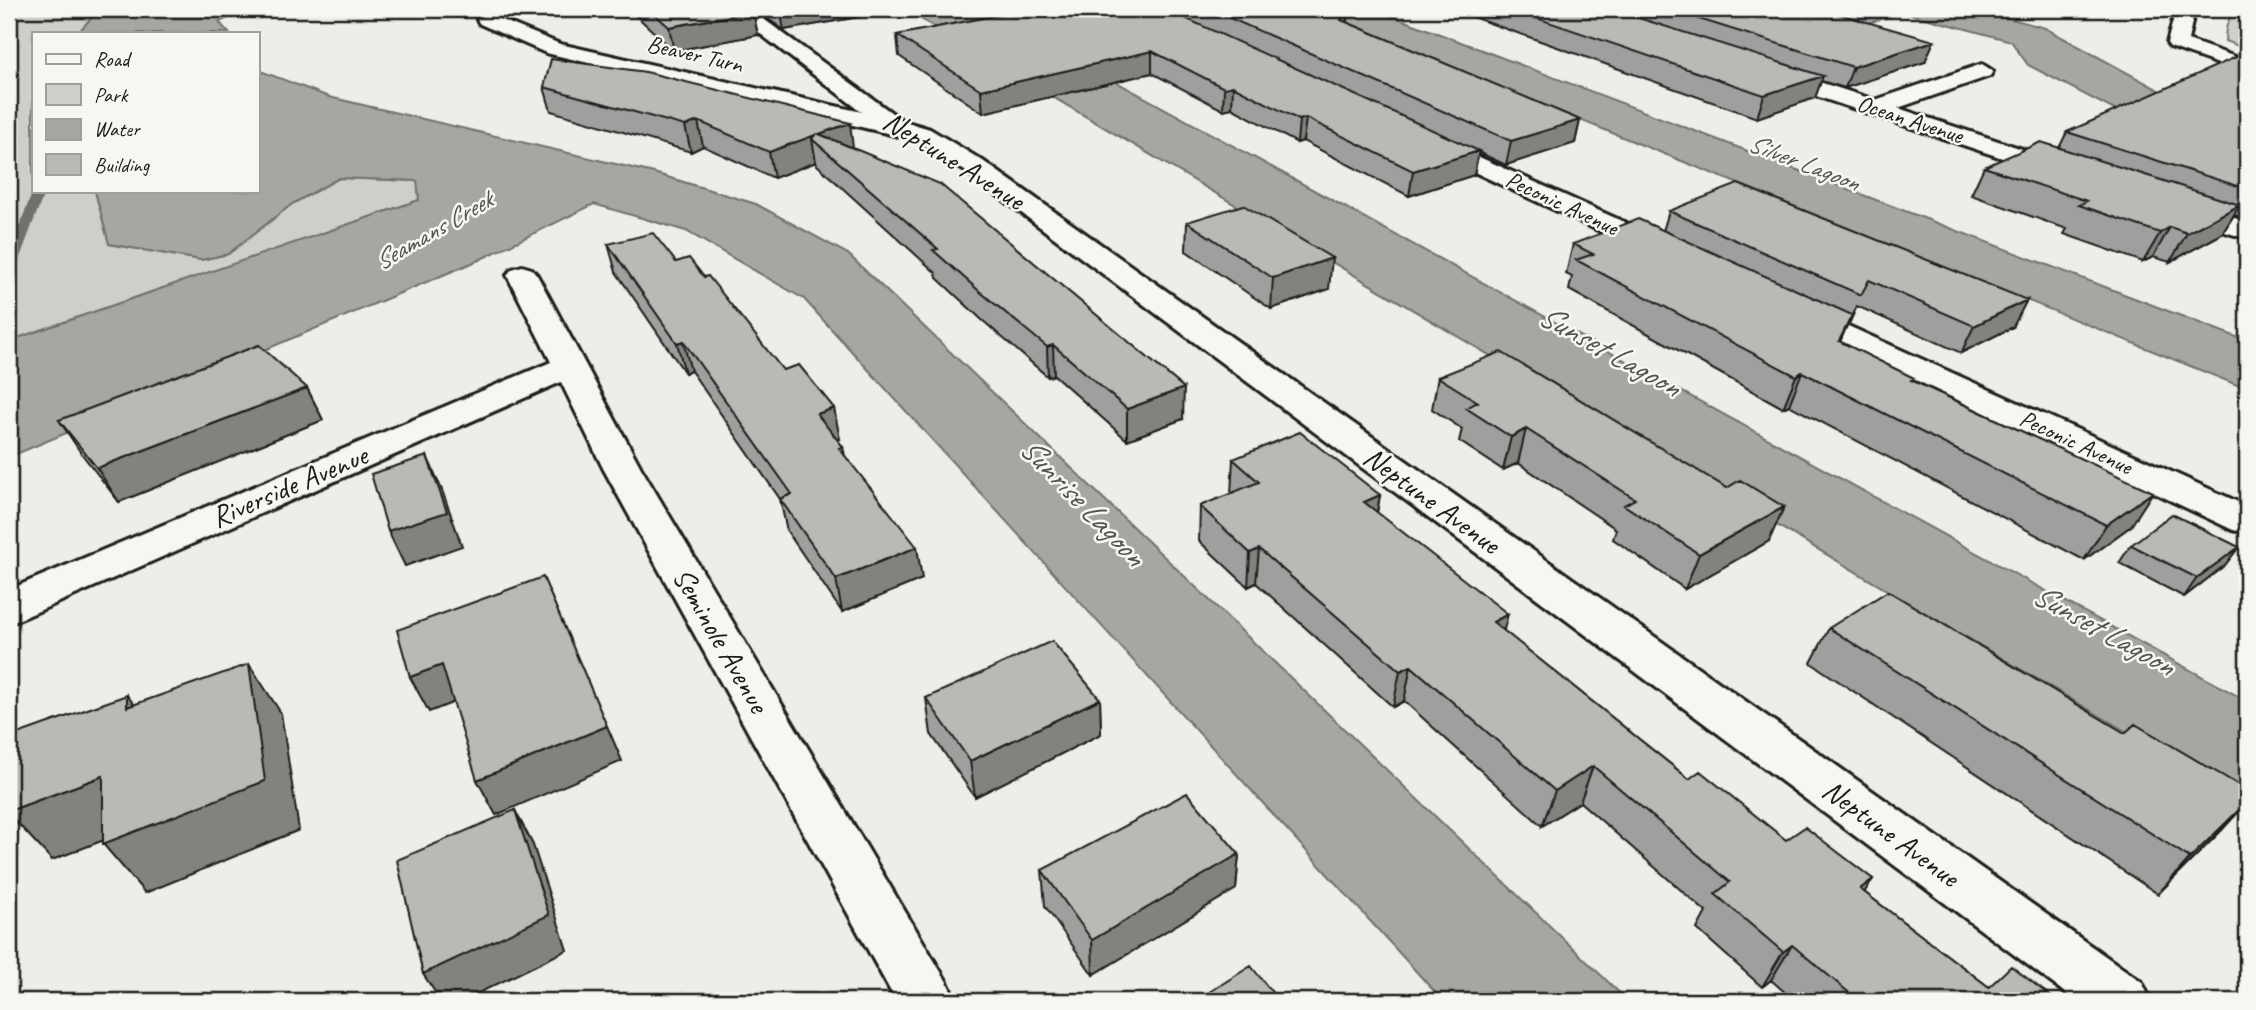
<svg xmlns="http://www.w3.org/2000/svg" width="2256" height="1010" font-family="Caveat,sans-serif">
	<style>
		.green { fill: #cececb; stroke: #757574; stroke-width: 2 }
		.water { fill: #a6a6a3; stroke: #6f6f6d; stroke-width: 2 }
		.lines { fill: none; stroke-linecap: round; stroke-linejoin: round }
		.stream { fill: #6f6f6d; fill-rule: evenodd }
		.minor-casing { stroke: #1c1c1c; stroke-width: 6 }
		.minor { fill: #f6f6f2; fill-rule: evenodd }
		.wall { fill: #9f9f9d; stroke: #1c1c1c; stroke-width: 2 }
		.shaded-wall { fill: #82827f; stroke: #1c1c1c; stroke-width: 2 }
		.building { fill: #b9b9b6; stroke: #1c1c1c; stroke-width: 2 }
		.labels { text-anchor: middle; stroke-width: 5; stroke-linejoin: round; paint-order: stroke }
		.far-street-label { font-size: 24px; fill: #1c1c1c; stroke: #f6f6f2 }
		.far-water-label { font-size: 26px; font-style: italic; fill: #535352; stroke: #f6f6f2 }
		.street-label { font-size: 30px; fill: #1c1c1c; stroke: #f6f6f2 }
		.water-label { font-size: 32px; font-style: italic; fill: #535352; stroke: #f6f6f2 }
	</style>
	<rect width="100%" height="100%" fill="#edede9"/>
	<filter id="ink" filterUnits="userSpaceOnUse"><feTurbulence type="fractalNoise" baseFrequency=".0143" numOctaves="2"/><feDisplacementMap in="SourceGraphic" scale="14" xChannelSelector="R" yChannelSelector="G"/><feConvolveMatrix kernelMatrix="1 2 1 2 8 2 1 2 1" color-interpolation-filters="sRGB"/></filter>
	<g filter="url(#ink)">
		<path class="green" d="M 9,9 L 99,9 L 78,33 L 33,33 L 33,191 L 95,191 L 110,244 L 201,260 L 228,254 L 292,204 L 339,178 L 418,181 L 419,200 L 9,341 Z
			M 2233,9 L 2247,9 L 2247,49 L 2225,41 L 2226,28 Z"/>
		<path class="water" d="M 99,9 L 249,9 L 219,22 L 229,33 L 78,33 Z
			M 904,9 L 983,9 L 2247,701 L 2247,803 Z
			M 1305,9 L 1374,9 L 2247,341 L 2247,389 Z
			M 1832,9 L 1976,9 L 2045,28 L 2192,108 L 2124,115 L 2028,65 L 2011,41 L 1903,12 L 1764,56 L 1728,44 Z
			M 257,65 L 263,72 L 329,97 L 654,173 L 756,204 L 848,254 L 1628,1001 L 1443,1001 L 804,299 L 686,231 L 594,204 L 479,260 L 9,457 L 9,341 L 419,200 L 417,181 L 339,178 L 292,204 L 228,254 L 201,260 L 109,244 L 95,191 L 257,191 Z"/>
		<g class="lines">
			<path class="stream" d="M 33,191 L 45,191 L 16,268 L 9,272 L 9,252 Z"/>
			<defs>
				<path id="minor" d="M 728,9 L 750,9 L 903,121 L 930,129 L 983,161 L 2142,982 L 2151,1001 L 2076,1001 L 965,171 L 912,139 L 546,53 L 480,24 L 477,20 L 487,14 L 560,44 L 862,112 Z
					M 2176,9 L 2195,9 L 2188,40 L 2247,61 L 2247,74 L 2170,47 L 2167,43 Z
					M 1982,64 L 1993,71 L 1990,76 L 1898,108 L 2071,165 L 2075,170 L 2071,175 L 2053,175 L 1759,77 L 1756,72 L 1767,65 L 1875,100 Z
					M 1430,135 L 1671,243 L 1675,249 L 1671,255 L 1661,258 L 1651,255 L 1421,147 L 1418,142 L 1421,137 Z
					M 2179,200 L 2247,222 L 2247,239 L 2169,214 L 2165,208 L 2169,202 Z
					M 522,266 L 532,269 L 537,275 L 641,468 L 947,982 L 956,1001 L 896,1001 L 603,468 L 561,382 L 9,624 L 9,590 L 15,587 L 551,362 L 507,275 L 512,269 Z
					M 1795,302 L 2247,506 L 2247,533 L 2233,530 L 1784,318 L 1780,311 L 1784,304 Z"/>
			</defs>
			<use href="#minor" class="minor-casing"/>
			<use href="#minor" class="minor"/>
		</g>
		<path class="wall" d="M 629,9 L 749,9 L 753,12 L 758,35 L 674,51 Z
			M 754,9 L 858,9 L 859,17 L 784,30 Z
			M 1024,9 L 1351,9 L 1346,22 L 1580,120 L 1575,143 L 1506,165 L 1478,152 L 1474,175 L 1409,196 L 1303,141 L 1297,143 L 1232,108 L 1223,110 L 1152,73 L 983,113 L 899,56 L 897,35 L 1025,10 Z
			M 1450,9 L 1821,9 L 1925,62 L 1845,88 L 1821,81 L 1815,98 L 1757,118 Z
			M 2247,54 L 2247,219 L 2234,215 L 2222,234 L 2170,262 L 2153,257 L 2143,262 L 2064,234 L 2067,229 L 1971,195 L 1984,167 L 2059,148 L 2067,132 Z
			M 544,87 L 853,148 L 1183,419 L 1127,440 L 1054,375 L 1048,377 L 981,319 L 937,278 L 936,273 L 817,165 L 816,162 L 774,178 L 703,146 L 691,152 L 551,111 Z
			M 1669,211 L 2013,327 L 1961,353 L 1857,306 L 1850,322 L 1849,321 L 1840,342 L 1913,381 L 2131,526 L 2084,560 L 1789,405 L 1783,408 L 1569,290 L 1572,277 L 1566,274 L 1573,244 L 1663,231 Z
			M 1187,222 L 1329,289 L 1271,309 L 1186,251 Z
			M 608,244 L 676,262 L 704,277 L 840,439 L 838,440 L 843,447 L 845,456 L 922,579 L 842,612 L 787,531 L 780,499 L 691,371 L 685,373 L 616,272 Z
			M 1438,377 L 1769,541 L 1685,589 L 1613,539 L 1616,529 L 1518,463 L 1503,470 L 1459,441 L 1462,429 L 1432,409 Z
			M 307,388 L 323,420 L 119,502 L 81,453 L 59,420 Z
			M 1233,459 L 1380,495 L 1377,513 L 1504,631 L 1689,779 L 1786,840 L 1873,879 L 1864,892 L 1989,987 L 2057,1001 L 1795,1001 L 1771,980 L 1762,987 L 1697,929 L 1706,912 L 1580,802 L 1542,826 L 1404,701 L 1393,707 L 1256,583 L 1248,587 L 1199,541 L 1200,506 L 1231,494 Z
			M 2131,545 L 2239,547 L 2225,565 L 2184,597 L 2119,563 Z
			M 1829,628 L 2222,830 L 2158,894 L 1811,663 Z
			M 926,698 L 1100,699 L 1101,734 L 975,797 L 931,734 Z
			M 1239,854 L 1236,889 L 1093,975 L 1045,906 L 1042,870 Z"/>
		<path class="shaded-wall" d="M 780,9 L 858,9 L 859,17 L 784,30 Z
			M 1346,9 L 1351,9 L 1339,40 L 1341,20 Z
			M 753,12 L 758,35 L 674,51 L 669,27 Z
			M 1934,41 L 1925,62 L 1845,88 L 1853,67 Z
			M 1152,51 L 1152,73 L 983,113 L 981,90 Z
			M 1823,76 L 1815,98 L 1757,118 L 1764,95 Z
			M 1233,86 L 1232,108 L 1223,110 L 1224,88 Z
			M 1306,118 L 1303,141 L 1297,143 L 1299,120 Z
			M 1580,120 L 1575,143 L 1506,165 L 1511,141 Z
			M 698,121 L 703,146 L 691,152 L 685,126 Z
			M 850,123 L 853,148 L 819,134 Z
			M 815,135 L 812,139 L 816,162 L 774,178 L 769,152 Z
			M 1479,151 L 1474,175 L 1409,196 L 1413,171 Z
			M 2240,205 L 2222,234 L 2170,262 L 2187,233 Z
			M 2170,227 L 2153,257 L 2143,262 L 2160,233 Z
			M 1332,258 L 1329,289 L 1271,309 L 1273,278 Z
			M 2027,300 L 2013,327 L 1961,353 L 1974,326 Z
			M 683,341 L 691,371 L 685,373 L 677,343 Z
			M 1053,345 L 1054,375 L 1048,377 L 1047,347 Z
			M 1802,372 L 1789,405 L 1783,408 L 1796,376 Z
			M 307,388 L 323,420 L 119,502 L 97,468 Z
			M 1184,388 L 1183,419 L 1127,440 L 1127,409 Z
			M 834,408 L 840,439 L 823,445 L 817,414 Z
			M 1526,429 L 1518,463 L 1503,470 L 1511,437 Z
			M 427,456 L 442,490 L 462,546 L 405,566 L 388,531 Z
			M 2153,492 L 2131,526 L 2084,560 L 2106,525 Z
			M 1380,495 L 1374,529 L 1364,502 Z
			M 1784,507 L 1769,541 L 1685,589 L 1699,554 Z
			M 917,547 L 922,579 L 842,612 L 836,579 Z
			M 2239,547 L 2225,565 L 2184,597 L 2197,578 Z
			M 1259,549 L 1256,583 L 1248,587 L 1250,553 Z
			M 1508,614 L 1499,649 L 1493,622 Z
			M 249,664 L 281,713 L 299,830 L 145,893 L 103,844 Z
			M 442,665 L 460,700 L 429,712 L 410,677 Z
			M 1411,666 L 1404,701 L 1393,707 L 1400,671 Z
			M 127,695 L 164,744 L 127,707 Z
			M 1100,699 L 1101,734 L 975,797 L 970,761 Z
			M 607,726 L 622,761 L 496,815 L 477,780 Z
			M 1593,766 L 1580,802 L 1542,826 L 1555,791 Z
			M 103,776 L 143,825 L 52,860 L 9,814 L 9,811 Z
			M 2247,803 L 2222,830 L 2158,894 L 2190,858 Z
			M 515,810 L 533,845 L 567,950 L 462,1001 L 441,1001 L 423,974 Z
			M 1239,854 L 1236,889 L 1093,975 L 1092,940 Z
			M 1873,879 L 1850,915 L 1860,889 Z
			M 1792,945 L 1771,980 L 1762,987 L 1783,952 Z"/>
		<path class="building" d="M 649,9 L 749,9 L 753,12 L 669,27 Z
			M 1029,9 L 1165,9 L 1479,151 L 1413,171 L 1306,118 L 1299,120 L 1233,86 L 1224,88 L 1152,51 L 981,90 L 897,35 Z
			M 1209,9 L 1346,9 L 1341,20 L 1580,120 L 1511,141 Z
			M 1510,9 L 1610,9 L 1823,76 L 1764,95 Z
			M 1667,9 L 1821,9 L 1934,41 L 1853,67 Z
			M 2243,54 L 2247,54 L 2247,189 L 2067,132 Z
			M 551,59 L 646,72 L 850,123 L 819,134 L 940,184 L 1184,388 L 1127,409 L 1053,345 L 1047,347 L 978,290 L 933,250 L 938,249 L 812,139 L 815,135 L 769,152 L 698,121 L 685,126 L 544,87 Z
			M 2041,142 L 2240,205 L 2187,233 L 2170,227 L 2160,233 L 2079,205 L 2087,201 L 1984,167 Z
			M 1738,184 L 2027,300 L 1974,326 L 1869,280 L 1861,295 L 1669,211 Z
			M 1243,205 L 1332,258 L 1273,278 L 1187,222 Z
			M 1638,219 L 1852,315 L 1839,341 L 1914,378 L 1911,380 L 2153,492 L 2106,525 L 1802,372 L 1796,376 L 1576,260 L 1593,254 L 1573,244 Z
			M 653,233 L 676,262 L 689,258 L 704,277 L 708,276 L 783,370 L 799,365 L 834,408 L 817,414 L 843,447 L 839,448 L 917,547 L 836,579 L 780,499 L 792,494 L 683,341 L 677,343 L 608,244 Z
			M 259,345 L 307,388 L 97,468 L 59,420 Z
			M 1501,352 L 1727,488 L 1740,480 L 1784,507 L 1699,554 L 1624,505 L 1635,499 L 1526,429 L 1511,437 L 1466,408 L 1478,402 L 1438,377 Z
			M 1300,432 L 1380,495 L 1364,502 L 1508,614 L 1493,622 L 1689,779 L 1700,771 L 1786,840 L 1805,827 L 1873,879 L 1860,889 L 1989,987 L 2011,966 L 2057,1001 L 1859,1001 L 1792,945 L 1783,952 L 1715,894 L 1730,882 L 1593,766 L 1555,791 L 1411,666 L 1400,671 L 1259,549 L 1250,553 L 1200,506 L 1259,482 L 1233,459 Z
			M 427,456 L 447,512 L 388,531 L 371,474 Z
			M 2172,514 L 2239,547 L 2197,578 L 2131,545 Z
			M 543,577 L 607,726 L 477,780 L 442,665 L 410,677 L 397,630 Z
			M 1888,591 L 2125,733 L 2135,724 L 2247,790 L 2247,802 L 2190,858 L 1829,628 Z
			M 1052,641 L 1100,699 L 970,761 L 926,698 Z
			M 249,664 L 265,781 L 103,844 L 103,776 L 9,811 L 9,782 L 12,736 L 127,695 L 127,707 Z
			M 1187,793 L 1239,854 L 1092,940 L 1042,870 Z
			M 515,810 L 549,915 L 423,974 L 397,860 Z
			M 1251,966 L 1279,1001 L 1195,1001 Z"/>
	</g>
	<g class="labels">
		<g class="far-street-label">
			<text transform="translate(695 54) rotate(13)" y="8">Beaver Turn</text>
			<text transform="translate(1910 119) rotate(18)" y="8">Ocean Avenue</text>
			<text transform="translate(1562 203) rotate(25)" y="8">Peconic Avenue</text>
			<text transform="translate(2076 442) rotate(25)" y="8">Peconic Avenue</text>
		</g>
		<g class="far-water-label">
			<text transform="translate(1804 162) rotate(21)" y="9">Silver Lagoon</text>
			<text transform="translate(433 230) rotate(-30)" y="9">Seamans Creek</text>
		</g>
		<g class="street-label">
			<text transform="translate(954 160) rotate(32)" y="10">Neptune Avenue</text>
			<text transform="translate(289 486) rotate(-23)" y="10">Riverside Avenue</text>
			<text transform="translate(1432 500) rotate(36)" y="10">Neptune Avenue</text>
			<text transform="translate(721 640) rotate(60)" y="10">Seminole Avenue</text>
			<text transform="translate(1891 833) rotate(36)" y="10">Neptune Avenue</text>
		</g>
		<g class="water-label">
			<text transform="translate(1610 350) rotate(29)" y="11">Sunset Lagoon</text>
			<text transform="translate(1083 501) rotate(46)" y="11">Sunrise Lagoon</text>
			<text transform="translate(2104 629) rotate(29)" y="11">Sunset Lagoon</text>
		</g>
	</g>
	<rect width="2256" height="1010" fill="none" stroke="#f6f6f2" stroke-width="35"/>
	<rect x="18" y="18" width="2221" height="975" fill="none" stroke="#1c1c1c" stroke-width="2.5" filter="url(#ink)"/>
	<rect x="32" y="32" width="228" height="161" fill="#f6f6f2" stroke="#9f9f9c" stroke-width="2"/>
	<rect x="46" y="54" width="35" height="10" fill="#f6f6f2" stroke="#9f9f9c" stroke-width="2"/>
	<text x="94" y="66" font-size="21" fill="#1c1c1c">Road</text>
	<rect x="46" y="84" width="35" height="21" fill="#cececb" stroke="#9f9f9c" stroke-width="2"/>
	<text x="94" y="102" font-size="21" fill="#1c1c1c">Park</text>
	<rect x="46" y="119" width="35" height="21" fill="#a6a6a3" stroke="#9f9f9c" stroke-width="2"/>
	<text x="94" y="136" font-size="21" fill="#1c1c1c">Water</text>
	<rect x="46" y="154" width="35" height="21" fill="#b9b9b6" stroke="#9f9f9c" stroke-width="2"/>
	<text x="94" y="172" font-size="21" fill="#1c1c1c">Building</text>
</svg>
